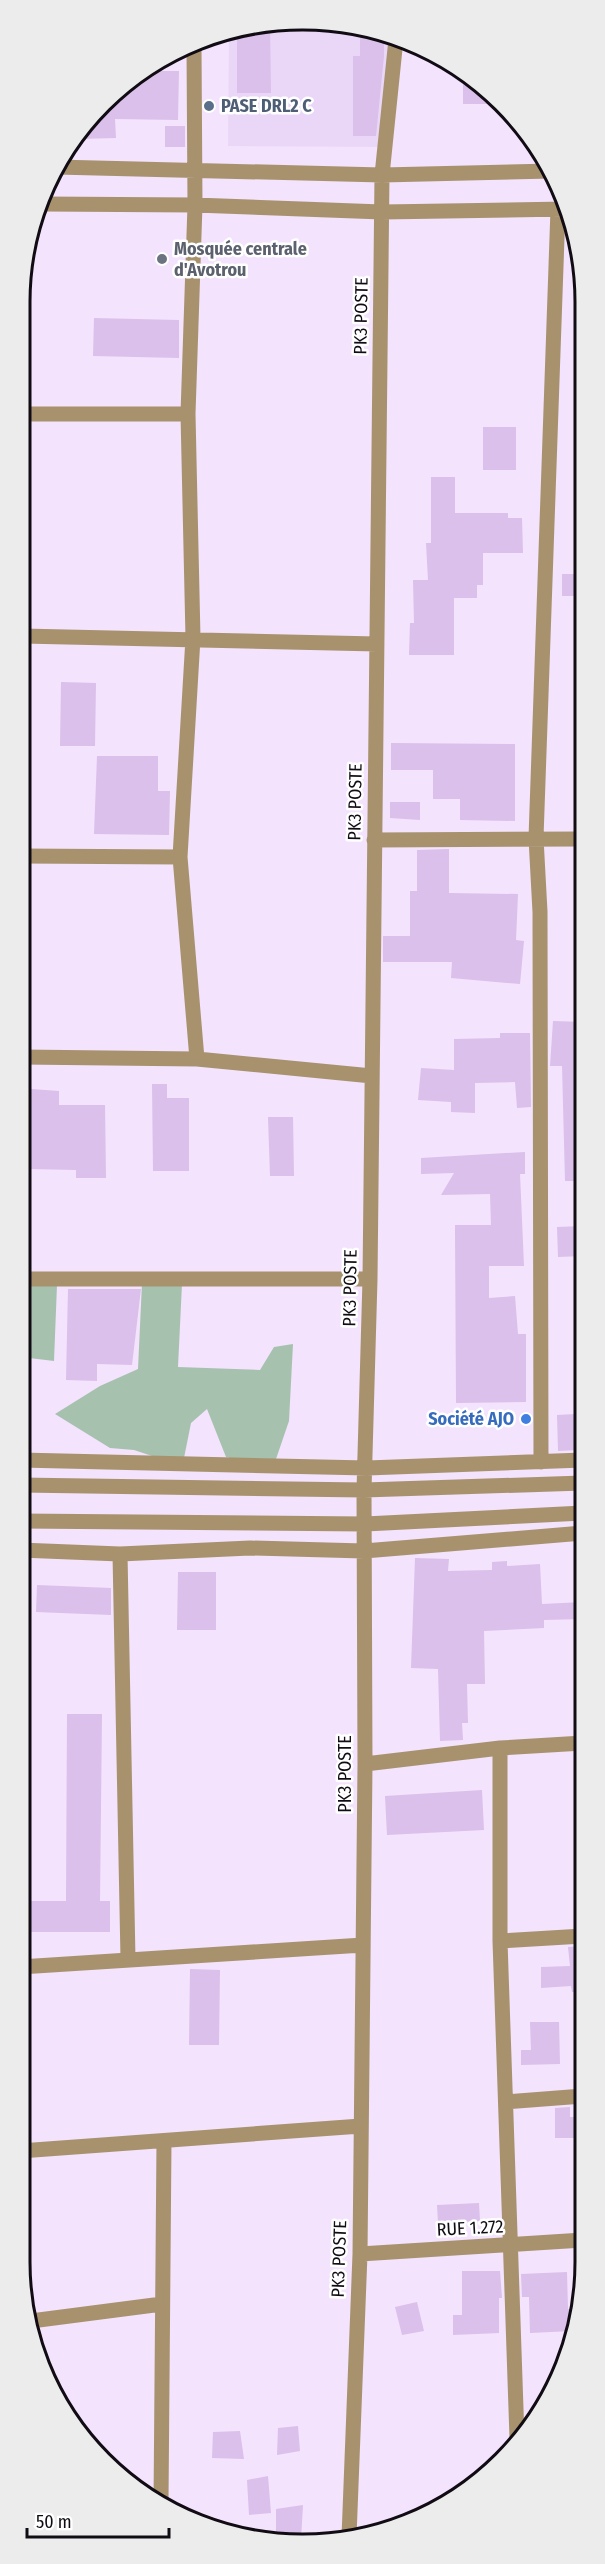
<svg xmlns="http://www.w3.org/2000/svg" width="605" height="2564" font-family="'Fira Sans Condensed',sans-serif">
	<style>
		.built { fill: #ead7f7 }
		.green { fill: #a6c2ae }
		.building { fill: #dac0ea }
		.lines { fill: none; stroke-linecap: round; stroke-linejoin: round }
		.minor { stroke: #a8926e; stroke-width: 15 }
		.service-dot { fill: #5c6f8a; stroke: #fff; stroke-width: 2 }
		.worship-dot { fill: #6b7280; stroke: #fff; stroke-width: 2 }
		.shop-dot { fill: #3f7fe0; stroke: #fff; stroke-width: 2 }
		.labels { text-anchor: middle; stroke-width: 5; stroke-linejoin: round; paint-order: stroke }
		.service-label { font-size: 18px; font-weight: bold; fill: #4e5e75; stroke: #fff; text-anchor: start }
		.worship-label { font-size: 18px; font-weight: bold; fill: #5b616d; stroke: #fff; text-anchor: start }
		.street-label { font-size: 18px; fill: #110c14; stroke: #fff }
		.shop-label { font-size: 18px; font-weight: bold; fill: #366cbe; stroke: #fff; text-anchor: end }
		.rim { fill: none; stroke: #110c14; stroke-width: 3 }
	</style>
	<rect width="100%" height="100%" fill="#f3e3fd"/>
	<path class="built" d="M 340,22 L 391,38 L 390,147 L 228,146 L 229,29 Z"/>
	<path class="green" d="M 21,1282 L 57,1285 L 54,1361 L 21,1357 Z
		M 142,1283 L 182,1284 L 178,1367 L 260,1370 L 274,1347 L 293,1344 L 289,1421 L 276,1459 L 243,1461 L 226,1457 L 207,1409 L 191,1423 L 184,1458 L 155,1457 L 134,1450 L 110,1448 L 55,1414 L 100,1386 L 138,1369 Z
		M 20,1681 L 26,1682 L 20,1761 Z"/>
	<path class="building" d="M 270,26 L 271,93 L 237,93 L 237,29 Z
		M 360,28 L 384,35 L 384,56 L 376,136 L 353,136 L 353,56 L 360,56 Z
		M 144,71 L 179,71 L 178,120 L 115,119 L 116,138 L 77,139 L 130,78 Z
		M 463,74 L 503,103 L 504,104 L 463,104 Z
		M 165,126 L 185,126 L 185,147 L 165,147 Z
		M 94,318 L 179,320 L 179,358 L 93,356 Z
		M 483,427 L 516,427 L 516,470 L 483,470 Z
		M 431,477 L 455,477 L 455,513 L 508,513 L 508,518 L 522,518 L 523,553 L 483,553 L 483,585 L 477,585 L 477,598 L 454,598 L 454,655 L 409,655 L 410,623 L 414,623 L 413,580 L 428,580 L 426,543 L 431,543 Z
		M 562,574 L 583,574 L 583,596 L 562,596 Z
		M 61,682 L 96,683 L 95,746 L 60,746 Z
		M 391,743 L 515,744 L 515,821 L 460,820 L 460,799 L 433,799 L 433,770 L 391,770 Z
		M 97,756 L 158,756 L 158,791 L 170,791 L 169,835 L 94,834 Z
		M 390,802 L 420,802 L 420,820 L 390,818 Z
		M 449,849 L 449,893 L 518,894 L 516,940 L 524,941 L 520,984 L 451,978 L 452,962 L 383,962 L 383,936 L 410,936 L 410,891 L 417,891 L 417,850 Z
		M 553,1021 L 583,1022 L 580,1076 L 583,1076 L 583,1142 L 579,1143 L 581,1181 L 565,1181 L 562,1066 L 550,1066 Z
		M 500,1033 L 530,1033 L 531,1107 L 517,1108 L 515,1082 L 475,1083 L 475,1113 L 451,1112 L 451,1102 L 418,1100 L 421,1068 L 454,1070 L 454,1039 L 500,1038 Z
		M 152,1084 L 167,1084 L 167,1098 L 189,1098 L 189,1171 L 153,1171 Z
		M 31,1089 L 59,1091 L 59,1105 L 105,1105 L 106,1178 L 76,1178 L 76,1170 L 29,1169 Z
		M 268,1117 L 293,1117 L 294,1176 L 270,1176 Z
		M 525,1152 L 525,1174 L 520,1174 L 524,1266 L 489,1266 L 489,1298 L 515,1296 L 518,1334 L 526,1334 L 526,1402 L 456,1403 L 455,1225 L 491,1225 L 490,1194 L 441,1195 L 454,1173 L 421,1174 L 421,1158 Z
		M 583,1226 L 583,1256 L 558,1257 L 557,1227 Z
		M 68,1289 L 141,1289 L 132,1365 L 97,1364 L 97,1381 L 66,1380 Z
		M 576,1414 L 577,1450 L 558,1451 L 557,1415 Z
		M 415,1558 L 449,1559 L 448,1571 L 492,1570 L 492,1562 L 507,1561 L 507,1566 L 540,1564 L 542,1604 L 583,1602 L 583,1619 L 544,1620 L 544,1628 L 484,1631 L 485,1684 L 467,1684 L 468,1723 L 462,1723 L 463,1740 L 440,1741 L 438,1669 L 411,1668 Z
		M 178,1572 L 216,1572 L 216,1630 L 177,1630 Z
		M 37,1585 L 111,1588 L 111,1615 L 36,1612 Z
		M 67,1714 L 102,1714 L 100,1901 L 110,1901 L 110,1932 L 21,1932 L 21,1901 L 66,1901 Z
		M 482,1790 L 484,1830 L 387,1835 L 385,1796 Z
		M 583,1946 L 583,1992 L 572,1992 L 571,1986 L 541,1988 L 541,1967 L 570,1966 L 568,1947 Z
		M 190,1969 L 220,1970 L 219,2045 L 189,2045 Z
		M 530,2022 L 559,2022 L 560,2064 L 521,2065 L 521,2050 L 531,2050 Z
		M 570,2107 L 570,2117 L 577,2117 L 577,2138 L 555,2138 L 555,2108 Z
		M 479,2203 L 480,2221 L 438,2223 L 437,2205 Z
		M 462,2271 L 500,2271 L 502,2298 L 499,2298 L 499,2333 L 453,2335 L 453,2315 L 462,2315 Z
		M 567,2272 L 568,2309 L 571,2309 L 572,2331 L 530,2333 L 529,2297 L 522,2297 L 521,2274 Z
		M 417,2302 L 424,2331 L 402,2335 L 395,2307 Z
		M 298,2426 L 300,2451 L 277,2455 L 278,2428 Z
		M 240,2431 L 244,2459 L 212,2458 L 213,2432 Z
		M 268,2476 L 271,2513 L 249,2515 L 247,2480 Z
		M 303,2505 L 301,2540 L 276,2542 L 276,2509 Z"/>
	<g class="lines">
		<path class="minor" d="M 194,47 L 195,205 L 188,414 L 193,638 L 180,857 L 197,1059
			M 56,167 L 382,175 L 552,171
			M 43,204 L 195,205 L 382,212 L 566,209
			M 22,414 L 188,414
			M 22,636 L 377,644
			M 374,840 L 583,839
			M 21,856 L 180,857
			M 21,1057 L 197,1059 L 372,1076
			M 21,1279 L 370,1279
			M 20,1460 L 367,1468 L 583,1460
			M 541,1462 L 540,912 L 536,838 L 558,209
			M 20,1485 L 364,1490 L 583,1483
			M 20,1521 L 365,1524 L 583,1513
			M 20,1550 L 120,1554 L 250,1548 L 364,1551 L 583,1533
			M 120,1554 L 128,1959
			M 500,1748 L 500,1941 L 517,2438
			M 365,1764 L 500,1748 L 583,1743
			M 500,1941 L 583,1936
			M 20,1967 L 363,1945
			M 506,2102 L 583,2096
			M 20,2151 L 361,2126
			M 360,2254 L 583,2240
			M 31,2321 L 162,2304
			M 161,2503 L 164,2141
			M 349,2537 L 360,2254 L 365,1764 L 364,1490 L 370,1279 L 382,175 L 396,39"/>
	</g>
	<circle class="service-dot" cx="209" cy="106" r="6"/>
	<circle class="worship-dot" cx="162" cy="259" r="6"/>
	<circle class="shop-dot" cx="526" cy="1419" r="6"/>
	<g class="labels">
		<g class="service-label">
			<text x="221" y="112">PASE DRL2 C</text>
		</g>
		<g class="worship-label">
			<text x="174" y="255">Mosquée centrale<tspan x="174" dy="21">d'Avotrou</tspan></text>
		</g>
		<g class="street-label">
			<text transform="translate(361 316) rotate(-89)" y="6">PK3 POSTE</text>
			<text transform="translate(355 802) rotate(-89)" y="6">PK3 POSTE</text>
			<text transform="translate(350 1288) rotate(-89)" y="6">PK3 POSTE</text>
			<text transform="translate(345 1774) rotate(-90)" y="6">PK3 POSTE</text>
			<text transform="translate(470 2228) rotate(-3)" y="6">RUE 1.272</text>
			<text transform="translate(339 2259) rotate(-88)" y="6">PK3 POSTE</text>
		</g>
		<g class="shop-label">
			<text x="514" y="1425">Société AJO</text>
		</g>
	</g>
	<path d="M0 0H605V2564H0ZM302 30H303A272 272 0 0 1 575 302V2262A272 272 0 0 1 303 2534H302A272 272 0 0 1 30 2262V302A272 272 0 0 1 302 30Z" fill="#ececec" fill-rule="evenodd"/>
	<path class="rim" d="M302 30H303A272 272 0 0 1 575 302V2262A272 272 0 0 1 303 2534H302A272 272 0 0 1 30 2262V302A272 272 0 0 1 302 30Z"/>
	<path d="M27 2528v9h142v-9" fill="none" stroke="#110c14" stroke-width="3"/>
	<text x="36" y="2528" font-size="18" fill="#110c14" stroke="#ffffff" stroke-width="4.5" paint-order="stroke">50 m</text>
</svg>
